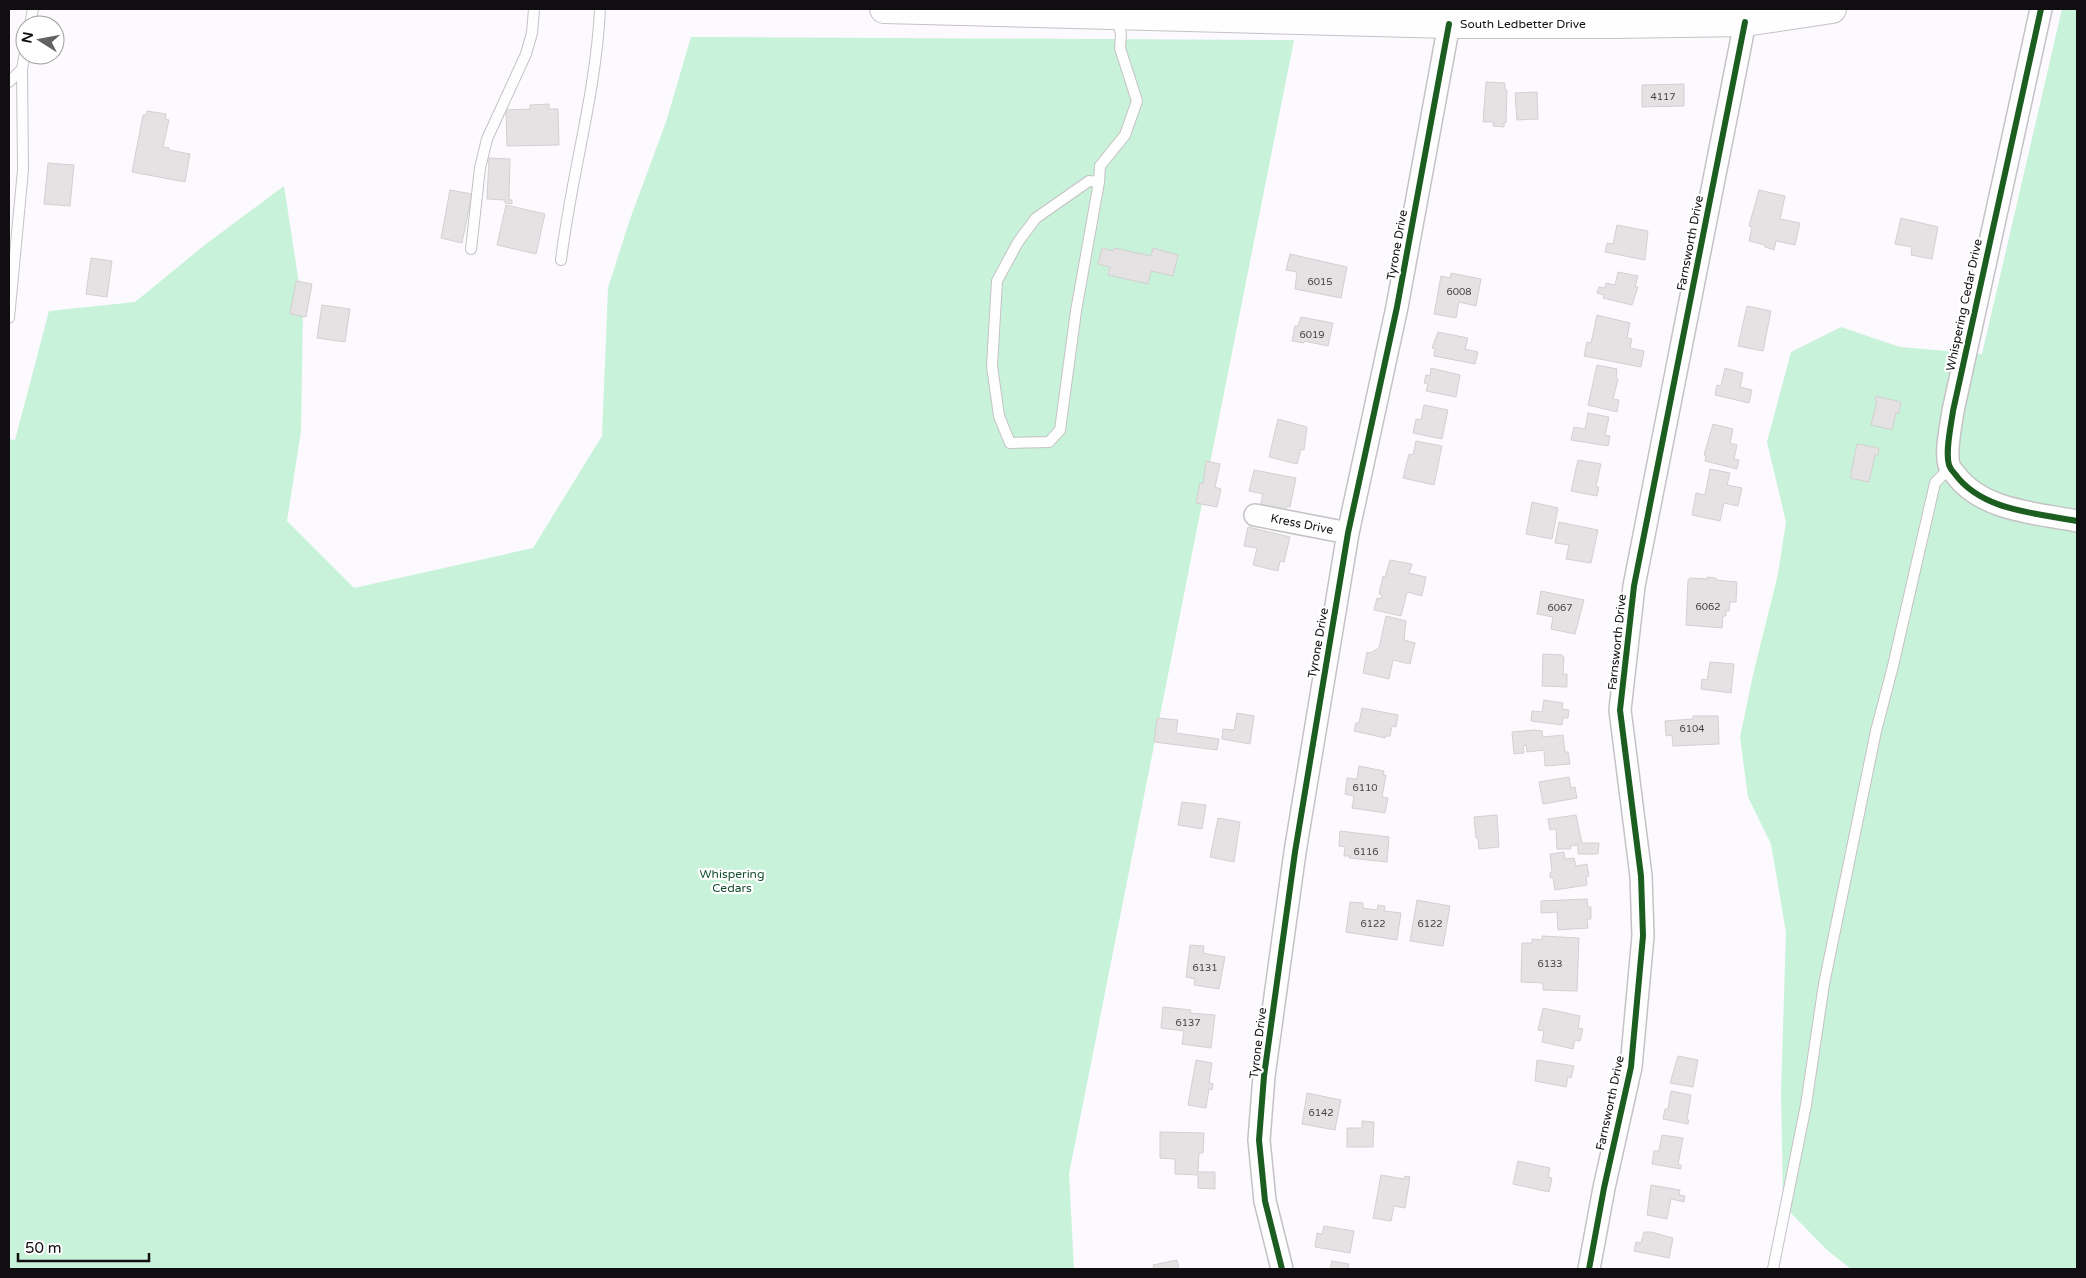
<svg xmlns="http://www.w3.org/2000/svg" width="2086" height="1278" font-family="'Varela Round',sans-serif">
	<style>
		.green { fill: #c8f2d9 }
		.building { fill: #e5e2e3; stroke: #d3d0d1 }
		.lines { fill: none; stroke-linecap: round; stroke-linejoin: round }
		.lane-casing { stroke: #c4c2c5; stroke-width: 12 }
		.street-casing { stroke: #c4c2c5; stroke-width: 24 }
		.secondary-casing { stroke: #c4c2c5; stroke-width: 30 }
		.lane { stroke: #fffeff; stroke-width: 10 }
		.street { stroke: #fffeff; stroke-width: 21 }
		.secondary { stroke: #fffeff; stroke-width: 28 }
		.cycleway-casing { stroke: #fff; stroke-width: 9 }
		.cycleway { stroke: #1b5e20; stroke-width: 6 }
		.labels { text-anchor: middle; stroke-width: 4.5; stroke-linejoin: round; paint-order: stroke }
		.number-label { font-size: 10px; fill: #454346 }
		.street-label { font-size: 12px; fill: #100e11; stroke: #fff }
		.park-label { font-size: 12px; fill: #154f30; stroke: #fff }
	</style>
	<rect width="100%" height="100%" fill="#fcfafe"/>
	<path class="green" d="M 2062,9 L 2077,9 L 2077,1269 L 1851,1269 L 1827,1250 L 1783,1205 L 1781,1092 L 1786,932 L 1771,844 L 1748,797 L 1740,737 L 1753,675 L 1778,574 L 1786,522 L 1767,442 L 1791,352 L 1841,327 L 1900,347 L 1982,354 Z
		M 691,37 L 1294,40 L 1069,1174 L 1074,1269 L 9,1269 L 9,439 L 15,440 L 49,311 L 135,302 L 206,244 L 284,186 L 303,309 L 301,431 L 287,521 L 354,588 L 533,548 L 602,436 L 608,288 L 630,219 L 666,122 Z"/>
	<path class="building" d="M 1486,82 L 1505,83 L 1505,90 L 1507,90 L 1506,123 L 1504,123 L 1504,127 L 1493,126 L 1494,122 L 1483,122 Z
		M 1684,84 L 1684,106 L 1642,107 L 1642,85 Z
		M 1537,92 L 1538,119 L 1517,120 L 1515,93 Z
		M 549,104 L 549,109 L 558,109 L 559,145 L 507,146 L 506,110 L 530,109 L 530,105 Z
		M 147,111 L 166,114 L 165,119 L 169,120 L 163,147 L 169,148 L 169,150 L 190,154 L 185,182 L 132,172 L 143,115 L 146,115 Z
		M 489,158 L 510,159 L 509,200 L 512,200 L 512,204 L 505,203 L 505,200 L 487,199 Z
		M 48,163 L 74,165 L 70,206 L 44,204 Z
		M 450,190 L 472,194 L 462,243 L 441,238 Z
		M 1759,190 L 1785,196 L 1780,219 L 1800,223 L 1795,245 L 1776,241 L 1774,250 L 1765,247 L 1765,245 L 1749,241 L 1752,227 L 1749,226 Z
		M 506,205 L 545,214 L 536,254 L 497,245 Z
		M 1901,218 L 1938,227 L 1932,259 L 1911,255 L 1912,247 L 1895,244 Z
		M 1617,225 L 1648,231 L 1645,260 L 1605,252 L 1607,243 L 1613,244 Z
		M 1102,248 L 1113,251 L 1114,248 L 1151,256 L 1153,248 L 1178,255 L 1173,276 L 1151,271 L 1148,284 L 1108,275 L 1110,267 L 1098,264 Z
		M 1290,254 L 1347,267 L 1341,298 L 1295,289 L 1297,272 L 1286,270 Z
		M 91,258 L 112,261 L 107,297 L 86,294 Z
		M 1618,272 L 1638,276 L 1635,287 L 1638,287 L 1632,305 L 1603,298 L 1604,295 L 1597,293 L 1599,287 L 1605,288 L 1606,283 L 1615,285 Z
		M 1451,273 L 1481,279 L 1476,306 L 1459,302 L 1456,318 L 1434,314 L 1441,276 L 1450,278 Z
		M 296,281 L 312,284 L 306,317 L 290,314 Z
		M 322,305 L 350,309 L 345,342 L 317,338 Z
		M 1747,306 L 1771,311 L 1763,351 L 1738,346 Z
		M 1597,315 L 1630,323 L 1627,338 L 1632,339 L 1630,348 L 1644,351 L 1641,367 L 1584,356 L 1587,342 L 1591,343 Z
		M 1301,317 L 1333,323 L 1328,346 L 1304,341 L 1304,343 L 1292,341 L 1295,326 L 1298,326 Z
		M 1438,332 L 1468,338 L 1465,349 L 1478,352 L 1475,364 L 1434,356 L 1435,349 L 1432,348 Z
		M 1597,365 L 1617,369 L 1616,379 L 1618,379 L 1613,399 L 1619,400 L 1617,412 L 1588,405 Z
		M 1431,368 L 1460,375 L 1456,397 L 1426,391 L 1428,384 L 1424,383 L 1426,375 L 1430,376 Z
		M 1725,368 L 1743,373 L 1740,387 L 1752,390 L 1749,403 L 1715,395 L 1717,385 L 1721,386 Z
		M 1876,396 L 1901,402 L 1899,413 L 1896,413 L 1892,430 L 1871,425 L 1877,401 L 1875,400 Z
		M 1424,405 L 1448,410 L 1442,439 L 1413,433 L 1416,419 L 1421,420 Z
		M 1588,413 L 1609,417 L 1605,435 L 1610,436 L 1608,446 L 1571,440 L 1574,427 L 1585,429 Z
		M 1278,419 L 1307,427 L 1304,450 L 1301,449 L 1297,464 L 1269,457 Z
		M 1713,424 L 1733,429 L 1730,443 L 1737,445 L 1734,459 L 1739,460 L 1737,469 L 1705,461 L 1706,456 L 1704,455 Z
		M 1416,441 L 1442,446 L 1434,485 L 1403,478 L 1409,454 L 1413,455 Z
		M 1857,444 L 1879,448 L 1878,455 L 1875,455 L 1869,482 L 1850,478 Z
		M 1578,460 L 1601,464 L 1596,487 L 1599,487 L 1597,496 L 1571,491 Z
		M 1206,461 L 1220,464 L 1215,487 L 1221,489 L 1217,507 L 1196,503 L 1200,483 L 1203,484 Z
		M 1710,469 L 1730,473 L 1727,485 L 1742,488 L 1738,506 L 1724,503 L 1720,521 L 1692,515 L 1696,493 L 1705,495 Z
		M 1254,470 L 1296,478 L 1290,507 L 1287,506 L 1284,516 L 1259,511 L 1263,494 L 1249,491 Z
		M 1532,502 L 1558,508 L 1552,539 L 1526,534 Z
		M 1559,522 L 1598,530 L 1591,563 L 1566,559 L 1569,545 L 1555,543 Z
		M 1248,527 L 1290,537 L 1284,562 L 1280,561 L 1278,571 L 1253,565 L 1257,548 L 1244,546 Z
		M 1390,560 L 1412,564 L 1409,573 L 1426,577 L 1422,596 L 1407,592 L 1401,616 L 1374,610 L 1377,598 L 1381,599 L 1382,595 L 1379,594 L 1383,576 L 1385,577 Z
		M 1707,577 L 1716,578 L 1716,580 L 1737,582 L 1736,602 L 1730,602 L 1729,611 L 1726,611 L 1726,616 L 1723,616 L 1722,628 L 1686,625 L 1688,580 L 1690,578 L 1707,579 Z
		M 1541,591 L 1584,600 L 1575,634 L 1551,629 L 1553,617 L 1537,614 Z
		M 1386,616 L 1406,621 L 1404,640 L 1415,643 L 1410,664 L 1393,660 L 1389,679 L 1363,673 L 1367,652 L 1370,653 L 1379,648 Z
		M 1543,654 L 1562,655 L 1562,657 L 1564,657 L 1563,674 L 1567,674 L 1567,687 L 1542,686 Z
		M 1710,662 L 1734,664 L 1731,693 L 1701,689 L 1702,679 L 1707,680 Z
		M 1544,700 L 1563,703 L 1562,709 L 1569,710 L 1568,718 L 1563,718 L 1562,725 L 1531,721 L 1532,711 L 1542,712 Z
		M 1362,708 L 1398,715 L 1396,727 L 1392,726 L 1390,736 L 1386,736 L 1385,738 L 1354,731 L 1356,723 L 1359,723 Z
		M 1237,713 L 1254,716 L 1250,744 L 1222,739 L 1223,729 L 1234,730 Z
		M 1693,716 L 1718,716 L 1719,744 L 1673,746 L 1672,735 L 1666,736 L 1665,721 L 1693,719 Z
		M 1157,718 L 1178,720 L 1176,733 L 1219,739 L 1217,750 L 1154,742 Z
		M 1535,730 L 1542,731 L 1543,737 L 1563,735 L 1565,752 L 1568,752 L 1570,764 L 1545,766 L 1544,750 L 1527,752 L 1526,745 L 1523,746 L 1524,753 L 1514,754 L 1512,732 Z
		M 1359,766 L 1384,771 L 1383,775 L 1386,775 L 1382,797 L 1388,798 L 1385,813 L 1352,808 L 1354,796 L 1345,794 L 1347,778 L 1357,779 Z
		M 1569,777 L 1571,788 L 1575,787 L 1577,798 L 1543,804 L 1539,782 Z
		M 1182,802 L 1206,805 L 1202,829 L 1178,825 Z
		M 1497,815 L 1499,847 L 1479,849 L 1478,838 L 1476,838 L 1474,817 Z
		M 1576,815 L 1582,843 L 1599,843 L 1598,854 L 1578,854 L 1578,845 L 1570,846 L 1571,849 L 1557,849 L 1556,829 L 1550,830 L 1548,819 Z
		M 1218,818 L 1240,822 L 1234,862 L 1210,857 Z
		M 1340,831 L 1389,837 L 1387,862 L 1349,858 L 1350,856 L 1344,856 L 1345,847 L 1339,846 Z
		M 1564,852 L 1565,859 L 1574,858 L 1576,866 L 1587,864 L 1589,876 L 1586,877 L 1587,885 L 1555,890 L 1553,877 L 1550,878 L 1550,873 L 1552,872 L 1550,854 Z
		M 1587,899 L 1588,907 L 1591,907 L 1591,919 L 1587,919 L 1588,928 L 1558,930 L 1557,912 L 1541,913 L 1541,901 Z
		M 1417,900 L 1450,906 L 1443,946 L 1410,941 Z
		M 1350,902 L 1363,903 L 1363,908 L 1377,910 L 1378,905 L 1385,906 L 1384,911 L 1401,913 L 1397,940 L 1346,932 Z
		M 1542,936 L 1579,938 L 1577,991 L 1543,990 L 1543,983 L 1521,982 L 1522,943 L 1532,943 L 1532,939 L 1542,940 Z
		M 1190,945 L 1204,946 L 1203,953 L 1225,957 L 1219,989 L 1194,985 L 1195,979 L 1186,977 Z
		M 1163,1007 L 1191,1010 L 1190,1013 L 1215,1015 L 1211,1048 L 1182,1044 L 1184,1031 L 1161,1028 Z
		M 1543,1008 L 1580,1016 L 1578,1028 L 1583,1029 L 1580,1041 L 1575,1040 L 1573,1049 L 1542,1042 L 1544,1031 L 1538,1030 Z
		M 1678,1056 L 1698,1060 L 1693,1087 L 1670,1083 Z
		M 1196,1060 L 1212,1063 L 1209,1083 L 1213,1084 L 1212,1090 L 1209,1089 L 1206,1108 L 1188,1105 Z
		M 1537,1060 L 1574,1066 L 1571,1078 L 1568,1077 L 1566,1087 L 1535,1081 Z
		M 1671,1091 L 1691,1095 L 1687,1120 L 1689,1120 L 1688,1124 L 1663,1119 L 1665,1109 L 1668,1109 Z
		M 1307,1093 L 1341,1100 L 1335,1130 L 1302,1124 Z
		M 1362,1121 L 1374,1122 L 1373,1147 L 1347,1147 L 1347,1128 L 1362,1128 Z
		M 1160,1132 L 1204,1133 L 1203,1153 L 1199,1153 L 1198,1172 L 1215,1172 L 1215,1189 L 1198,1188 L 1198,1175 L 1175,1174 L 1175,1159 L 1160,1158 Z
		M 1662,1135 L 1683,1138 L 1678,1165 L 1681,1165 L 1681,1169 L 1652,1164 L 1654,1151 L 1659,1151 Z
		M 1518,1161 L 1550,1168 L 1548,1177 L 1552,1178 L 1549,1192 L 1513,1184 Z
		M 1381,1175 L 1404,1179 L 1405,1176 L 1410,1177 L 1405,1208 L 1394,1206 L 1391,1221 L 1373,1218 Z
		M 1651,1185 L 1680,1190 L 1679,1195 L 1685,1196 L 1684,1202 L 1671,1199 L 1667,1219 L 1647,1215 Z
		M 1324,1226 L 1354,1231 L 1350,1253 L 1315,1247 L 1317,1233 L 1322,1234 Z
		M 1644,1232 L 1651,1232 L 1673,1238 L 1669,1258 L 1634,1251 L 1636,1242 L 1641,1243 Z
		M 1177,1260 L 1179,1269 L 1154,1269 L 1153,1265 Z
		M 1332,1261 L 1349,1264 L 1348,1269 L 1330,1269 Z"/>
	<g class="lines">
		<defs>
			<path id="lane" d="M 30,25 L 33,9
				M 9,82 L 22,69
				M 1099,182 L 1089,181 L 1036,218 L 1018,242 L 997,281 L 992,366 L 999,416 L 1010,443 L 1049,442 L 1060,430 L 1076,311 L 1099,182 L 1100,166 L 1125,135 L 1137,101 L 1120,48 L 1121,34 L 1116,16
				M 471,249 L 480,168 L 487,139 L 526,54 L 532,33 L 534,9
				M 561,260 C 571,176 596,94 600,9
				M 9,318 L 23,170 L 22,69 L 25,53
				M 1773,1269 L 1806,1105 L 1824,984 L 1876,731 L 1893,666 L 1935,483 L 1950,467"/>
			<path id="street" d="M 2041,9 L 1953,411 C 1951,426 1945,451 1949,465 C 1950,468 1953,472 1955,474 C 1982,511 2036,513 2077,521
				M 1255,515 L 1348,533
				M 1282,1269 L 1265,1201 L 1259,1140 L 1264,1076 L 1295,852 L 1348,533 L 1397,307 L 1449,24
				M 1589,1269 L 1604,1188 L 1631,1067 L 1643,936 L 1641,876 L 1620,710 L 1634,586 L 1745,22"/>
			<path id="secondary" d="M 884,9 L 1449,24 L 1612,24 L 1745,22 L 1832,9"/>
		</defs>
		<use href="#lane" class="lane-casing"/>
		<use href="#street" class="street-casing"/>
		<use href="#secondary" class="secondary-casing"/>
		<use href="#lane" class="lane"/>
		<use href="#street" class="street"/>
		<use href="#secondary" class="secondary"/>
		<defs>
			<path id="cycleway" d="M 2041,9 L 1953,411 C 1951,426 1945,451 1949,465 C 1950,468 1953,472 1955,474 C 1982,511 2036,513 2077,521
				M 1282,1269 L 1265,1201 L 1259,1140 L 1264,1076 L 1295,852 L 1348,533 L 1397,307 L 1449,24
				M 1589,1269 L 1604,1188 L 1631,1067 L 1643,936 L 1641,876 L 1620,710 L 1634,586 L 1745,22"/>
		</defs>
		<use href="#cycleway" class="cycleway-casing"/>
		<use href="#cycleway" class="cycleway"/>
	</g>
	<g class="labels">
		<g class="number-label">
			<text x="1663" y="100">4117</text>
			<text x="1320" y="285">6015</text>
			<text x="1459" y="295">6008</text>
			<text x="1312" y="338">6019</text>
			<text x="1708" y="610">6062</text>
			<text x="1560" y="611">6067</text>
			<text x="1692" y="732">6104</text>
			<text x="1365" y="791">6110</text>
			<text x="1366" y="855">6116</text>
			<text x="1373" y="927">6122</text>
			<text x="1430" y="927">6122</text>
			<text x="1550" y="967">6133</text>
			<text x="1205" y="971">6131</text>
			<text x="1188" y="1026">6137</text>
			<text x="1321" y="1116">6142</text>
		</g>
		<g class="street-label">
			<text x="1523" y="28">South Ledbetter Drive</text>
			<text transform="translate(1690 243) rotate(-79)" y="4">Farnsworth Drive</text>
			<text transform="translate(1397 245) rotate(-80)" y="4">Tyrone Drive</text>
			<text transform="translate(1964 305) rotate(-78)" y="4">Whispering Cedar Drive</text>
			<text transform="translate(1302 524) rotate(11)" y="4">Kress Drive</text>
			<text transform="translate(1617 642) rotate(-84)" y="4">Farnsworth Drive</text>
			<text transform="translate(1318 643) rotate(-80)" y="4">Tyrone Drive</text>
			<text transform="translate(1258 1043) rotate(-83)" y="4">Tyrone Drive</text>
			<text transform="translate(1610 1103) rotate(-78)" y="4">Farnsworth Drive</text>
		</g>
		<g class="park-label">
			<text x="732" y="878">Whispering<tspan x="732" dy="14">Cedars</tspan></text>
		</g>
	</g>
	<rect width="2086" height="1278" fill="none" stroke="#100e11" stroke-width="20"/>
	<g transform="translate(40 40) rotate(281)"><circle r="24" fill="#ffffff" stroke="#9f9fa0"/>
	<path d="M0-4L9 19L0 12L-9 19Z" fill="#636164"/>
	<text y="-8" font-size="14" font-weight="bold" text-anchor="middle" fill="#100e11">N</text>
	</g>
	<path d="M18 1253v8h131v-8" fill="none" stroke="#100e11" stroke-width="2.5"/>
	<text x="25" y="1253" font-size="15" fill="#100e11" stroke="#ffffff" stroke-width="4" paint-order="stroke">50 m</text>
</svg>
